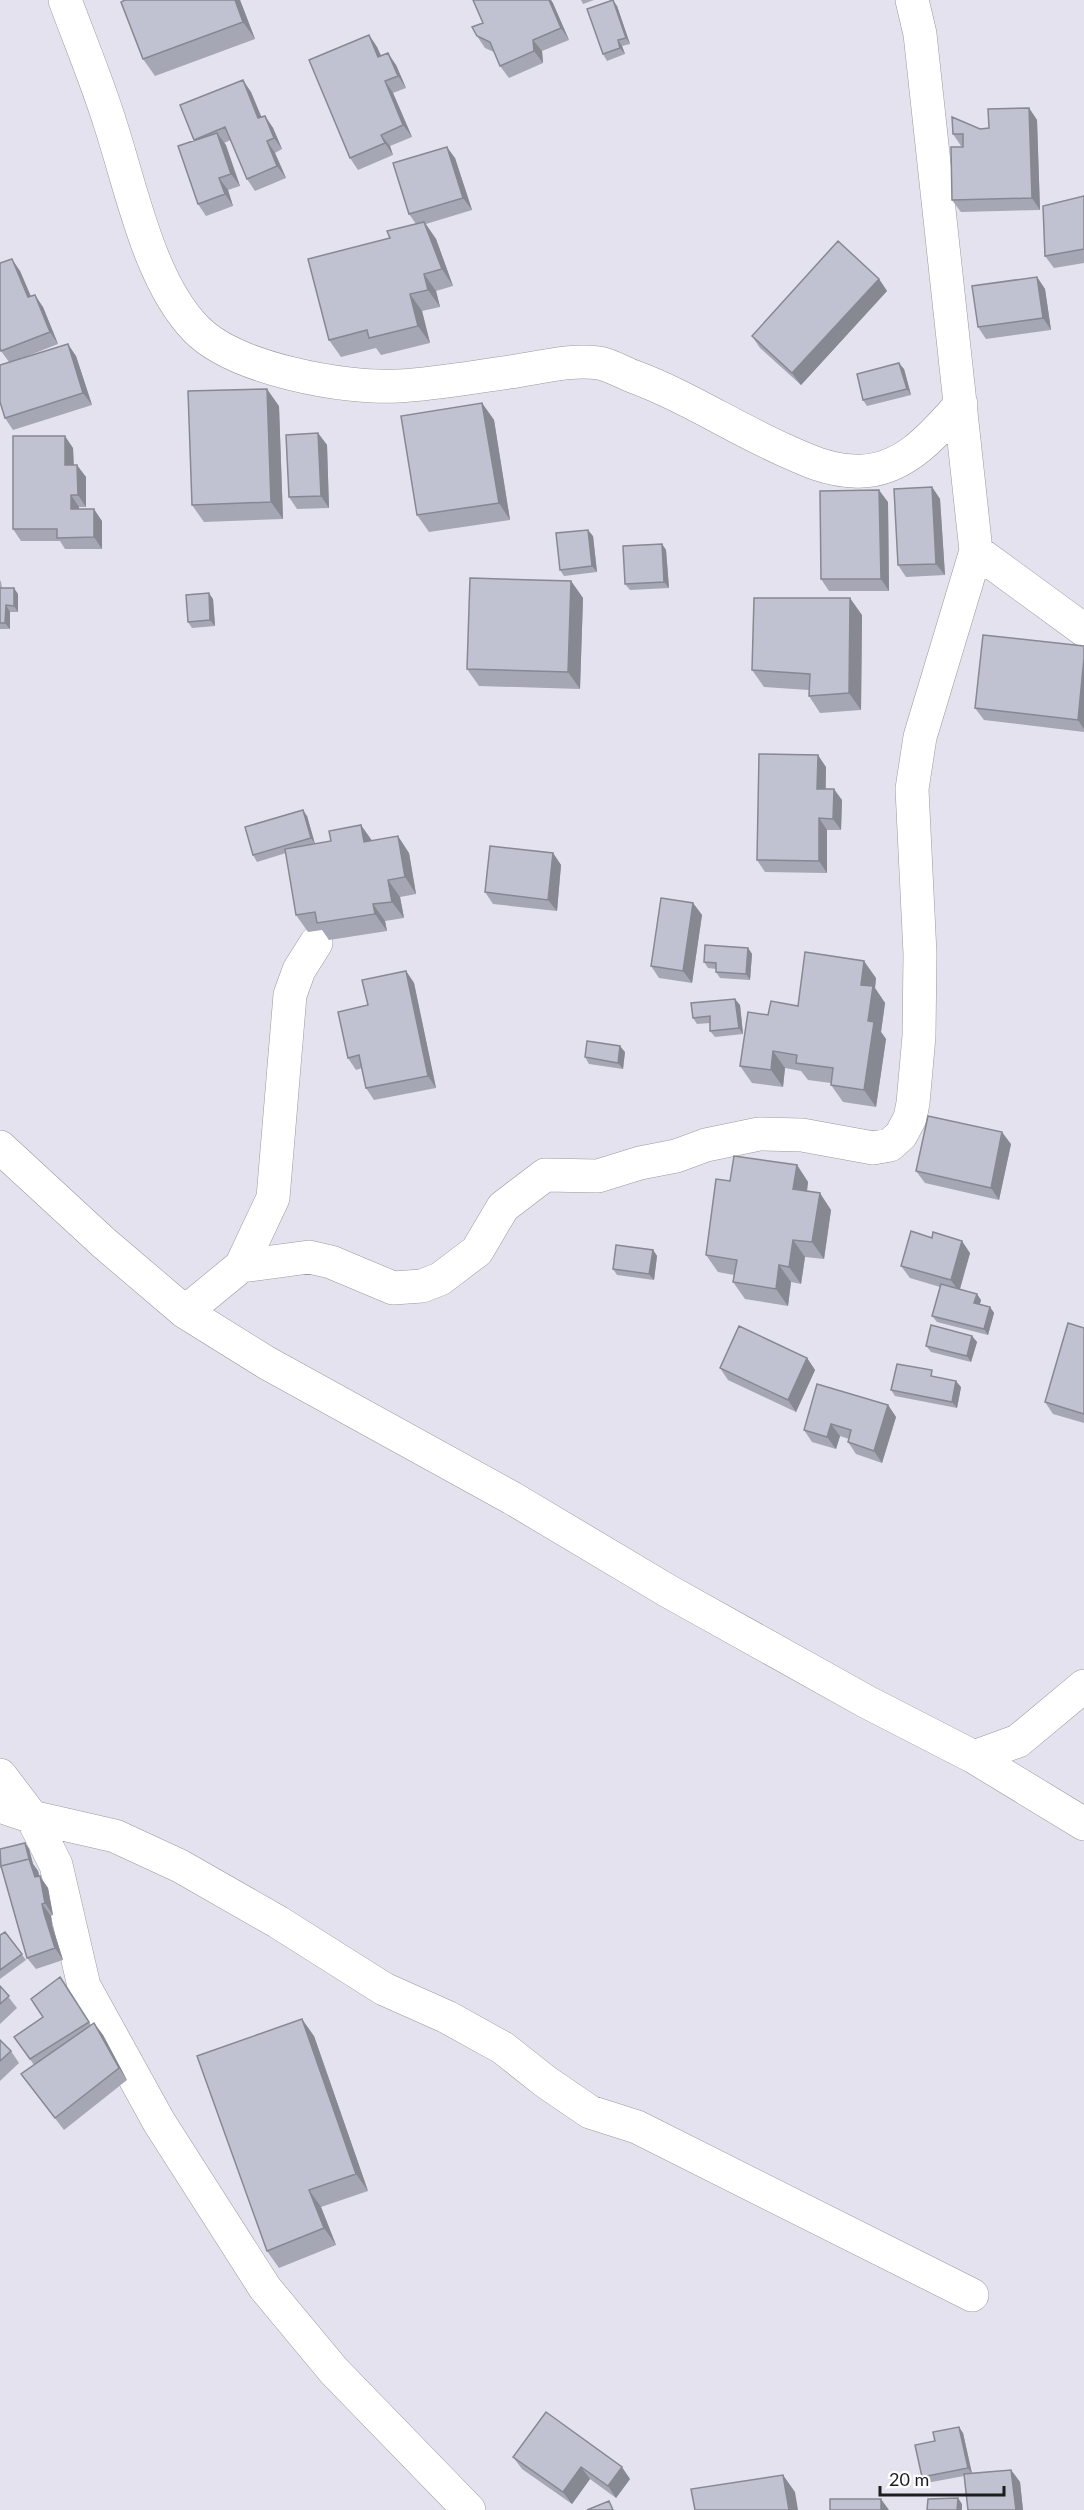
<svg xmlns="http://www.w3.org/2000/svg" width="1084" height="2510" font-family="Lato,sans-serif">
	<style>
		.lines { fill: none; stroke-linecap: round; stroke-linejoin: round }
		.minor-casing { stroke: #9a9a9a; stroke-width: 34 }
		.minor { stroke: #fff; stroke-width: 33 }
		.wall { fill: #a5a7b4 }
		.shaded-wall { fill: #868892 }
		.building { fill: #c0c2d1; stroke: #868892; stroke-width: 1.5 }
	</style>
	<rect width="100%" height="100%" fill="#e4e2ee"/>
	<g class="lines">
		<defs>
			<path id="minor" d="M 65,0 C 80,41 97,81 110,123 C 131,187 149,281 196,329 C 235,369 344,389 398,386 C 435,384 473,377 510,372 C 539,368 570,359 599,363 C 610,365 622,372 632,376 C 684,395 731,426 782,449 C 806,460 827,470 854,471 C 901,474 933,436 961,404
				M 976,551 L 1084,630
				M 0,1147 L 104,1243 L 185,1312 L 267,1363 L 512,1498 L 668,1591 L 867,1702 L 974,1757 L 1084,1824
				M 241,1266 L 309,1257 L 331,1262 L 393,1288 L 422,1286 L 440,1279 L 477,1251 L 503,1207 L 545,1175 L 598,1176 L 640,1163 L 676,1156 L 706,1145 L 759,1134 L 802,1135 L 873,1148 L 890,1145 L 901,1135 L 910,1118 L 913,1103 L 919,1036 L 920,954 L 912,789 L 920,737 L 976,551 L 920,34 L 912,0
				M 185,1312 L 241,1266 L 273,1198 L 290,995 L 299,970 L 316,943
				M 974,1757 L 1018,1741 L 1084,1686
				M 0,1775 L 32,1817 L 56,1865 L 84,1986 L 159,2122 L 265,2288 L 334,2371 L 469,2510
				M 0,1806 L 32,1817 L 115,1836 L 180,1866 L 278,1922 L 384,1989 L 447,2017 L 503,2048 L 546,2082 L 590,2112 L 637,2127 L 972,2295"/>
		</defs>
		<use href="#minor" class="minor-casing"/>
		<use href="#minor" class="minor"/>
	</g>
	<path class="wall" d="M 240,0 L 255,39 L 155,76 L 143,59 Z
		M 473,0 L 551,0 L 569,40 L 542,51 L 543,63 L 509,78 L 500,66 L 494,52 L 485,48 L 477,36 L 483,23 Z
		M 581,0 L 594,0 L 583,4 Z
		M 617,6 L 630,44 L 622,46 L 625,54 L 607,61 L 603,54 Z
		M 369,35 L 377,47 L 381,56 L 396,65 L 406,88 L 393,93 L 412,137 L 390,146 L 393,155 L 358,170 L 350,158 Z
		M 251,92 L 261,117 L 265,116 L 273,128 L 282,149 L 275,153 L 286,178 L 255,191 L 247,179 L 231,140 L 224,143 L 240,186 L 228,190 L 233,206 L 206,216 L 198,204 L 194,140 L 180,105 Z
		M 1029,108 L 1037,120 L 1040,210 L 961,212 L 952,200 L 963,146 L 961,146 L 953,134 L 980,129 L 989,128 Z
		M 455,158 L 472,210 L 426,224 L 436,239 L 453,286 L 436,291 L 440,307 L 422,311 L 430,343 L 381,355 L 376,348 L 341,357 L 329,340 L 390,238 L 416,224 L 409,214 Z
		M 1084,196 L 1084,263 L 1054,268 L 1045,256 Z
		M 20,271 L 31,296 L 43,307 L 58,344 L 20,359 L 76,356 L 92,405 L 13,430 L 5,418 L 9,362 L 1,351 Z
		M 1037,277 L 1045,289 L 1051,330 L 986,339 L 978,327 Z
		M 879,279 L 887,291 L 801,385 L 760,348 L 752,336 Z
		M 904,369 L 911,395 L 867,406 L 863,400 Z
		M 482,403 L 494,420 L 510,520 L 429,532 L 417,515 Z
		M 279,406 L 283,519 L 204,522 L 192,505 Z
		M 318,433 L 327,445 L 329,508 L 297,509 L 289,497 Z
		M 73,448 L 74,465 L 86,477 L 86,507 L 79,507 L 79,509 L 102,521 L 102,549 L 65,549 L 60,541 L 21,541 L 13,529 Z
		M 932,487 L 940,499 L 945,575 L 906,577 L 898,565 Z
		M 888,502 L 889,591 L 829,591 L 821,579 Z
		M 593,536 L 597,572 L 564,576 L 560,570 Z
		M 662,544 L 666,550 L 669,588 L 630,590 L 625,584 Z
		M 0,580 L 1,582 L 2,588 L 18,594 L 18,612 L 10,612 L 10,629 L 0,629 Z
		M 571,581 L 583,598 L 580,689 L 479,686 L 467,669 Z
		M 213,599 L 215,626 L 192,628 L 188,622 Z
		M 862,615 L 861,710 L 820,713 L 809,696 L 809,690 L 764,687 L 752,670 Z
		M 1084,646 L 1084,732 L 984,720 L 975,708 Z
		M 826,767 L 826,789 L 842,800 L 841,830 L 827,830 L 827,873 L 765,872 L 757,860 Z
		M 307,816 L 315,844 L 372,840 L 409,853 L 416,894 L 400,897 L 404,918 L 385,921 L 387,931 L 329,940 L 322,930 L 308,932 L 296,915 L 286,853 L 257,862 L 253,855 Z
		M 553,853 L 561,865 L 557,911 L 493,904 L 485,892 Z
		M 693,903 L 702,915 L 692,983 L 659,978 L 651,966 Z
		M 748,948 L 752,954 L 750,980 L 720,978 L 716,972 L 716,969 L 708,968 L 704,962 Z
		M 406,971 L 414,983 L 436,1088 L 374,1100 L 366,1088 L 362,1068 L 356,1070 L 348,1058 L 368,1005 Z
		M 876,978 L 875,988 L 885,1003 L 881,1032 L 886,1039 L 876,1107 L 843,1102 L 831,1085 L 831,1083 L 808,1080 L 801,1071 L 785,1068 L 783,1087 L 752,1083 L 740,1066 L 798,1006 Z
		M 740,1005 L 743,1034 L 715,1037 L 710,1031 L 710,1023 L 697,1024 L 693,1018 Z
		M 625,1052 L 623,1069 L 589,1064 L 585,1057 Z
		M 1011,1144 L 999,1200 L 925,1183 L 916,1171 Z
		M 797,1165 L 808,1182 L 807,1191 L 831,1210 L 824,1259 L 805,1257 L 801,1284 L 791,1282 L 788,1306 L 745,1299 L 733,1282 L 734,1275 L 718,1272 L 706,1255 L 730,1181 Z
		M 653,1250 L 657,1256 L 654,1280 L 617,1275 L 613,1269 Z
		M 970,1253 L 960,1289 L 981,1300 L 980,1304 L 990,1307 L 994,1313 L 988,1335 L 937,1322 L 932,1316 L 940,1287 L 910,1278 L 901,1266 Z
		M 1084,1328 L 1084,1423 L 1053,1414 L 1045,1402 Z
		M 972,1336 L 977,1342 L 971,1362 L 931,1352 L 926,1346 Z
		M 807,1358 L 815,1370 L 796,1412 L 728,1380 L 720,1368 Z
		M 936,1377 L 961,1387 L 957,1408 L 895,1396 L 891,1390 Z
		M 888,1405 L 896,1417 L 882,1463 L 856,1454 L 848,1442 L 849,1439 L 840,1436 L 836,1449 L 812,1442 L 804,1430 Z
		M 25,1843 L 29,1849 L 33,1864 L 38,1871 L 39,1876 L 48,1888 L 53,1915 L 51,1916 L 52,1925 L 63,1960 L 36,1969 L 27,1958 L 2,1870 L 1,1868 Z
		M 5,1932 L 26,1960 L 0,1979 L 0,1935 Z
		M 0,1986 L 17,2008 L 0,2024 Z
		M 68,1988 L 91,2025 L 94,2023 L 103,2035 L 127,2080 L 64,2130 L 21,2074 L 34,2065 L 14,2037 L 43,2017 Z
		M 314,2036 L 368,2191 L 321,2207 L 336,2245 L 279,2268 L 267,2251 Z
		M 0,2040 L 11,2051 L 19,2063 L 0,2081 Z
		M 546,2412 L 630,2479 L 616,2498 L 590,2479 L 572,2504 L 522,2469 L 513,2457 Z
		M 963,2433 L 972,2473 L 1011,2470 L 1020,2482 L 1023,2510 L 968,2510 L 964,2476 L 926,2483 L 922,2477 L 935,2441 Z"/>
	<path class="shaded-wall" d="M 235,0 L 240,0 L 255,39 L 243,22 Z
		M 549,0 L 551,0 L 553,3 L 569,40 L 561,28 Z
		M 613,0 L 617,6 L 630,44 L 626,38 Z
		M 369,35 L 377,47 L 387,69 L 378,57 Z
		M 533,40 L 542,51 L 543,63 L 534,51 Z
		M 618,40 L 622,46 L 625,54 L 620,48 Z
		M 388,53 L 396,65 L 406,88 L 398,76 Z
		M 243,80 L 251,92 L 267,130 L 258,118 Z
		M 385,81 L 393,93 L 412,137 L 403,125 Z
		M 1029,108 L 1037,120 L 1040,210 L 1032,198 Z
		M 265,116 L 273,128 L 282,149 L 274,138 Z
		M 217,133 L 226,145 L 240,186 L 231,174 Z
		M 381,135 L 390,146 L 393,155 L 385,143 Z
		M 267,141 L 275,153 L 286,178 L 277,166 Z
		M 447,147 L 455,158 L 472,210 L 463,198 Z
		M 219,178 L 228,190 L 233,206 L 225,194 Z
		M 424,222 L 436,239 L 453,286 L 442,269 Z
		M 12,259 L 20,271 L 36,309 L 28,297 Z
		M 424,274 L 436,291 L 440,307 L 428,290 Z
		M 1037,277 L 1045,289 L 1051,330 L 1043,318 Z
		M 879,279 L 887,291 L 801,385 L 792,373 Z
		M 410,294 L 422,311 L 430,343 L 418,326 Z
		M 35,295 L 43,307 L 58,344 L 50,332 Z
		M 68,344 L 76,356 L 92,405 L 83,393 Z
		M 899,363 L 904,369 L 911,395 L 907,389 Z
		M 267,389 L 279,406 L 283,519 L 271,502 Z
		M 482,403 L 494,420 L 510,520 L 499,503 Z
		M 318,433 L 327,445 L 329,508 L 321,496 Z
		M 65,436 L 73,448 L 74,477 L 65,465 Z
		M 77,465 L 86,477 L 86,507 L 78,495 Z
		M 932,487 L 940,499 L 945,575 L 936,564 Z
		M 879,490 L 888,502 L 889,591 L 881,579 Z
		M 71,495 L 79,507 L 79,521 L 71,509 Z
		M 94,509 L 102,521 L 102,549 L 94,537 Z
		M 588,530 L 593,536 L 597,572 L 592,566 Z
		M 662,544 L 666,550 L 669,588 L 664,582 Z
		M 571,581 L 583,598 L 580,689 L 568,672 Z
		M 14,588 L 18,594 L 18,612 L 14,606 Z
		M 209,593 L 213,599 L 215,626 L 210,620 Z
		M 850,598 L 862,615 L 861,710 L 849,693 Z
		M 6,605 L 10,612 L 10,629 L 5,623 Z
		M 1084,658 L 1084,729 L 1078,720 Z
		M 818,755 L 826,767 L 825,801 L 817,789 Z
		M 834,789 L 842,800 L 841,830 L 833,819 Z
		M 303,810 L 307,816 L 315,844 L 311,838 Z
		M 819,818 L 827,830 L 827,873 L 819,861 Z
		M 361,825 L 373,842 L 364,842 Z
		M 398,836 L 409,853 L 416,894 L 405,877 Z
		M 553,853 L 561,865 L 557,911 L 548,900 Z
		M 388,880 L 400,897 L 404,918 L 392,902 Z
		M 693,903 L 702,915 L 692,983 L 683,971 Z
		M 373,904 L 385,921 L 387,931 L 375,914 Z
		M 748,948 L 752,954 L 750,980 L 746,974 Z
		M 864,961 L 876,978 L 875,988 L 885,1003 L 881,1032 L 886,1039 L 876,1107 L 864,1090 L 868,1021 L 861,985 Z
		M 406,971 L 414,983 L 436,1088 L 428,1076 Z
		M 735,999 L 740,1005 L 743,1034 L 739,1028 Z
		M 620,1046 L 625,1052 L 623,1069 L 618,1063 Z
		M 773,1051 L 785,1068 L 783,1087 L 771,1070 Z
		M 1002,1132 L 1011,1144 L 999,1200 L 991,1188 Z
		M 797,1165 L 808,1182 L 805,1206 L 793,1189 Z
		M 820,1193 L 831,1210 L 824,1259 L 812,1242 Z
		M 793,1240 L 805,1257 L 801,1284 L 789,1267 Z
		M 962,1241 L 970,1253 L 959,1292 L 951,1280 Z
		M 653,1250 L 657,1256 L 654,1280 L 649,1274 Z
		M 779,1265 L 791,1282 L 788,1306 L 776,1289 Z
		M 977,1294 L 981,1300 L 978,1309 L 974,1303 Z
		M 990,1307 L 994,1313 L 988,1335 L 984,1329 Z
		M 972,1336 L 977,1342 L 971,1362 L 967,1356 Z
		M 807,1358 L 815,1370 L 796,1412 L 788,1400 Z
		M 956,1381 L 961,1387 L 957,1408 L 952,1402 Z
		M 888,1405 L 896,1417 L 882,1463 L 874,1451 Z
		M 831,1424 L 840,1436 L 836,1449 L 827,1437 Z
		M 25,1843 L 29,1849 L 33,1864 L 38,1871 L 40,1879 L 40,1876 L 48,1888 L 53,1915 L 45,1903 L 29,1859 Z
		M 42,1904 L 51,1916 L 52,1925 L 63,1960 L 55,1948 L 44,1913 Z
		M 302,2019 L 314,2036 L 368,2191 L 356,2174 Z
		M 94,2023 L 103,2035 L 127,2080 L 119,2068 Z
		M 309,2190 L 321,2207 L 336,2245 L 324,2228 Z
		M 959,2427 L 963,2433 L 972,2474 L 968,2468 Z
		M 581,2467 L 590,2479 L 572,2504 L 563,2492 Z
		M 622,2467 L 630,2479 L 616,2498 L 608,2486 Z
		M 1011,2470 L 1020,2482 L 1023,2510 L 1016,2510 Z
		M 783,2475 L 795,2492 L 798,2510 L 789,2510 Z
		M 958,2498 L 962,2504 L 962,2510 L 957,2510 Z
		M 881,2499 L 889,2510 L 881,2510 Z"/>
	<path class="building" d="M 125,0 L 235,0 L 243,22 L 143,59 L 121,2 Z
		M 473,0 L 549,0 L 561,28 L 533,40 L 534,51 L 500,66 L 490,42 L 477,36 L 472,27 L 483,23 Z
		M 613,0 L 626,38 L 618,40 L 620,48 L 603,54 L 587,9 Z
		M 369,35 L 378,57 L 388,53 L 398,76 L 385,81 L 403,125 L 381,135 L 385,143 L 350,158 L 309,60 Z
		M 243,80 L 258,118 L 265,116 L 274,138 L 267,141 L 277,166 L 247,179 L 225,127 L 194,140 L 180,105 Z
		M 1029,108 L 1032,198 L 952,200 L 951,147 L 963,147 L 963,134 L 953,134 L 952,117 L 980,129 L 989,128 L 988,109 Z
		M 217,133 L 231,174 L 219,178 L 225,194 L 198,204 L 178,146 Z
		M 447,147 L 463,198 L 409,214 L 393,163 Z
		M 1084,196 L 1084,249 L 1045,256 L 1043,206 Z
		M 424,222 L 442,269 L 424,274 L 428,290 L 410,294 L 418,326 L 369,338 L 367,330 L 329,340 L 308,259 L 390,238 L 387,231 Z
		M 838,241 L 879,279 L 792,373 L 752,336 Z
		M 12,259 L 28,297 L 35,295 L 50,332 L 1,351 L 0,348 L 0,263 Z
		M 1037,277 L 1043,318 L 978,327 L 972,286 Z
		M 68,344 L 83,393 L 5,418 L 0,402 L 0,365 Z
		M 899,363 L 907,389 L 863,400 L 857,374 Z
		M 267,389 L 271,502 L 192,505 L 188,391 Z
		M 482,403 L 499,503 L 417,515 L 401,416 Z
		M 318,433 L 321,496 L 289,497 L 286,435 Z
		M 13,436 L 65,436 L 65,465 L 77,465 L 78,495 L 71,495 L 71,509 L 94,509 L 94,537 L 57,538 L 57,529 L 13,529 Z
		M 932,487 L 936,564 L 898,565 L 894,489 Z
		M 879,490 L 881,579 L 821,579 L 820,491 Z
		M 588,530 L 592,566 L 560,570 L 556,533 Z
		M 662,544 L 664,582 L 625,584 L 623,546 Z
		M 470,578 L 571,581 L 568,672 L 467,669 Z
		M 0,588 L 14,588 L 14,606 L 6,605 L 5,623 L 0,623 Z
		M 209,593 L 210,620 L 188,622 L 186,595 Z
		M 754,598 L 850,598 L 849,693 L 809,696 L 810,674 L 752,670 Z
		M 983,635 L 1084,646 L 1084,658 L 1078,720 L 975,708 Z
		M 759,754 L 818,755 L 817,789 L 834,789 L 833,819 L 819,818 L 819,861 L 757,860 Z
		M 303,810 L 311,838 L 253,855 L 245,827 Z
		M 361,825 L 364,842 L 398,836 L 405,877 L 388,880 L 392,902 L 373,904 L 375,914 L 317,923 L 315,912 L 296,915 L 285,849 L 331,841 L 329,831 Z
		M 490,846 L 553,853 L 548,900 L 485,892 Z
		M 661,898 L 693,903 L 683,971 L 651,966 Z
		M 705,945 L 748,948 L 746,974 L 716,972 L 716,963 L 704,962 Z
		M 805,952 L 864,961 L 861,985 L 873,986 L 868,1021 L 874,1022 L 864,1090 L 831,1085 L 833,1068 L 796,1063 L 797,1055 L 773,1051 L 771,1070 L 740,1066 L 748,1012 L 768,1015 L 771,1001 L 798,1006 Z
		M 406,971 L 428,1076 L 366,1088 L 359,1055 L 348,1058 L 338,1012 L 368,1005 L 362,980 Z
		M 735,999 L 739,1028 L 710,1031 L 710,1016 L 693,1018 L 691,1003 Z
		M 587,1041 L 620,1046 L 618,1063 L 585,1057 Z
		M 928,1116 L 1002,1132 L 991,1188 L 916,1171 Z
		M 734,1156 L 797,1165 L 793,1189 L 820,1193 L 812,1242 L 793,1240 L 789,1267 L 779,1265 L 776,1289 L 733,1282 L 737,1260 L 706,1255 L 716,1179 L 730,1181 Z
		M 911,1231 L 932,1238 L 933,1232 L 962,1241 L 951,1280 L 901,1266 Z
		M 616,1245 L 653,1250 L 649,1274 L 613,1269 Z
		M 941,1284 L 977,1294 L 974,1303 L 990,1307 L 984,1329 L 932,1316 Z
		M 1068,1323 L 1084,1328 L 1084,1414 L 1045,1402 Z
		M 931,1325 L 972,1336 L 967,1356 L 926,1346 Z
		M 739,1326 L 807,1358 L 788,1400 L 720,1368 Z
		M 897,1364 L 932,1370 L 931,1376 L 956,1381 L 952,1402 L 891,1390 Z
		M 817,1384 L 888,1405 L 874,1451 L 848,1442 L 851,1430 L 831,1424 L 827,1437 L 804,1430 Z
		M 25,1843 L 29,1859 L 1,1866 L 1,1868 L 0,1849 Z
		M 29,1859 L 35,1877 L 40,1876 L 45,1903 L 42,1904 L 44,1913 L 55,1948 L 27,1958 L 1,1866 Z
		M 5,1932 L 22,1954 L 0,1970 L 0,1935 Z
		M 60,1977 L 89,2022 L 30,2059 L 14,2037 L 43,2017 L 31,1999 Z
		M 0,1986 L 9,1996 L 0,2004 Z
		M 302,2019 L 356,2174 L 309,2190 L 324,2228 L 267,2251 L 197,2056 Z
		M 94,2023 L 119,2068 L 55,2118 L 21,2074 Z
		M 0,2040 L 11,2051 L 0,2061 Z
		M 546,2412 L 622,2467 L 608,2486 L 581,2467 L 563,2492 L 513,2457 Z
		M 959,2427 L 968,2468 L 922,2477 L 915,2445 L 935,2441 L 933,2432 Z
		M 1011,2470 L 1016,2510 L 968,2510 L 964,2474 Z
		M 783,2475 L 789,2510 L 695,2510 L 691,2489 Z
		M 958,2498 L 957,2510 L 927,2510 L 928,2499 Z
		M 830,2499 L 881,2499 L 881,2510 L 830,2510 Z
		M 609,2501 L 613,2510 L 587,2510 Z"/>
	<path d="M880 2486v9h124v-9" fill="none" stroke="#1d1d1d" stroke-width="3"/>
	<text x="889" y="2486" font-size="18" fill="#1d1d1d" stroke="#ffffff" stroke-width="4.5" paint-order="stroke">20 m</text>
</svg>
